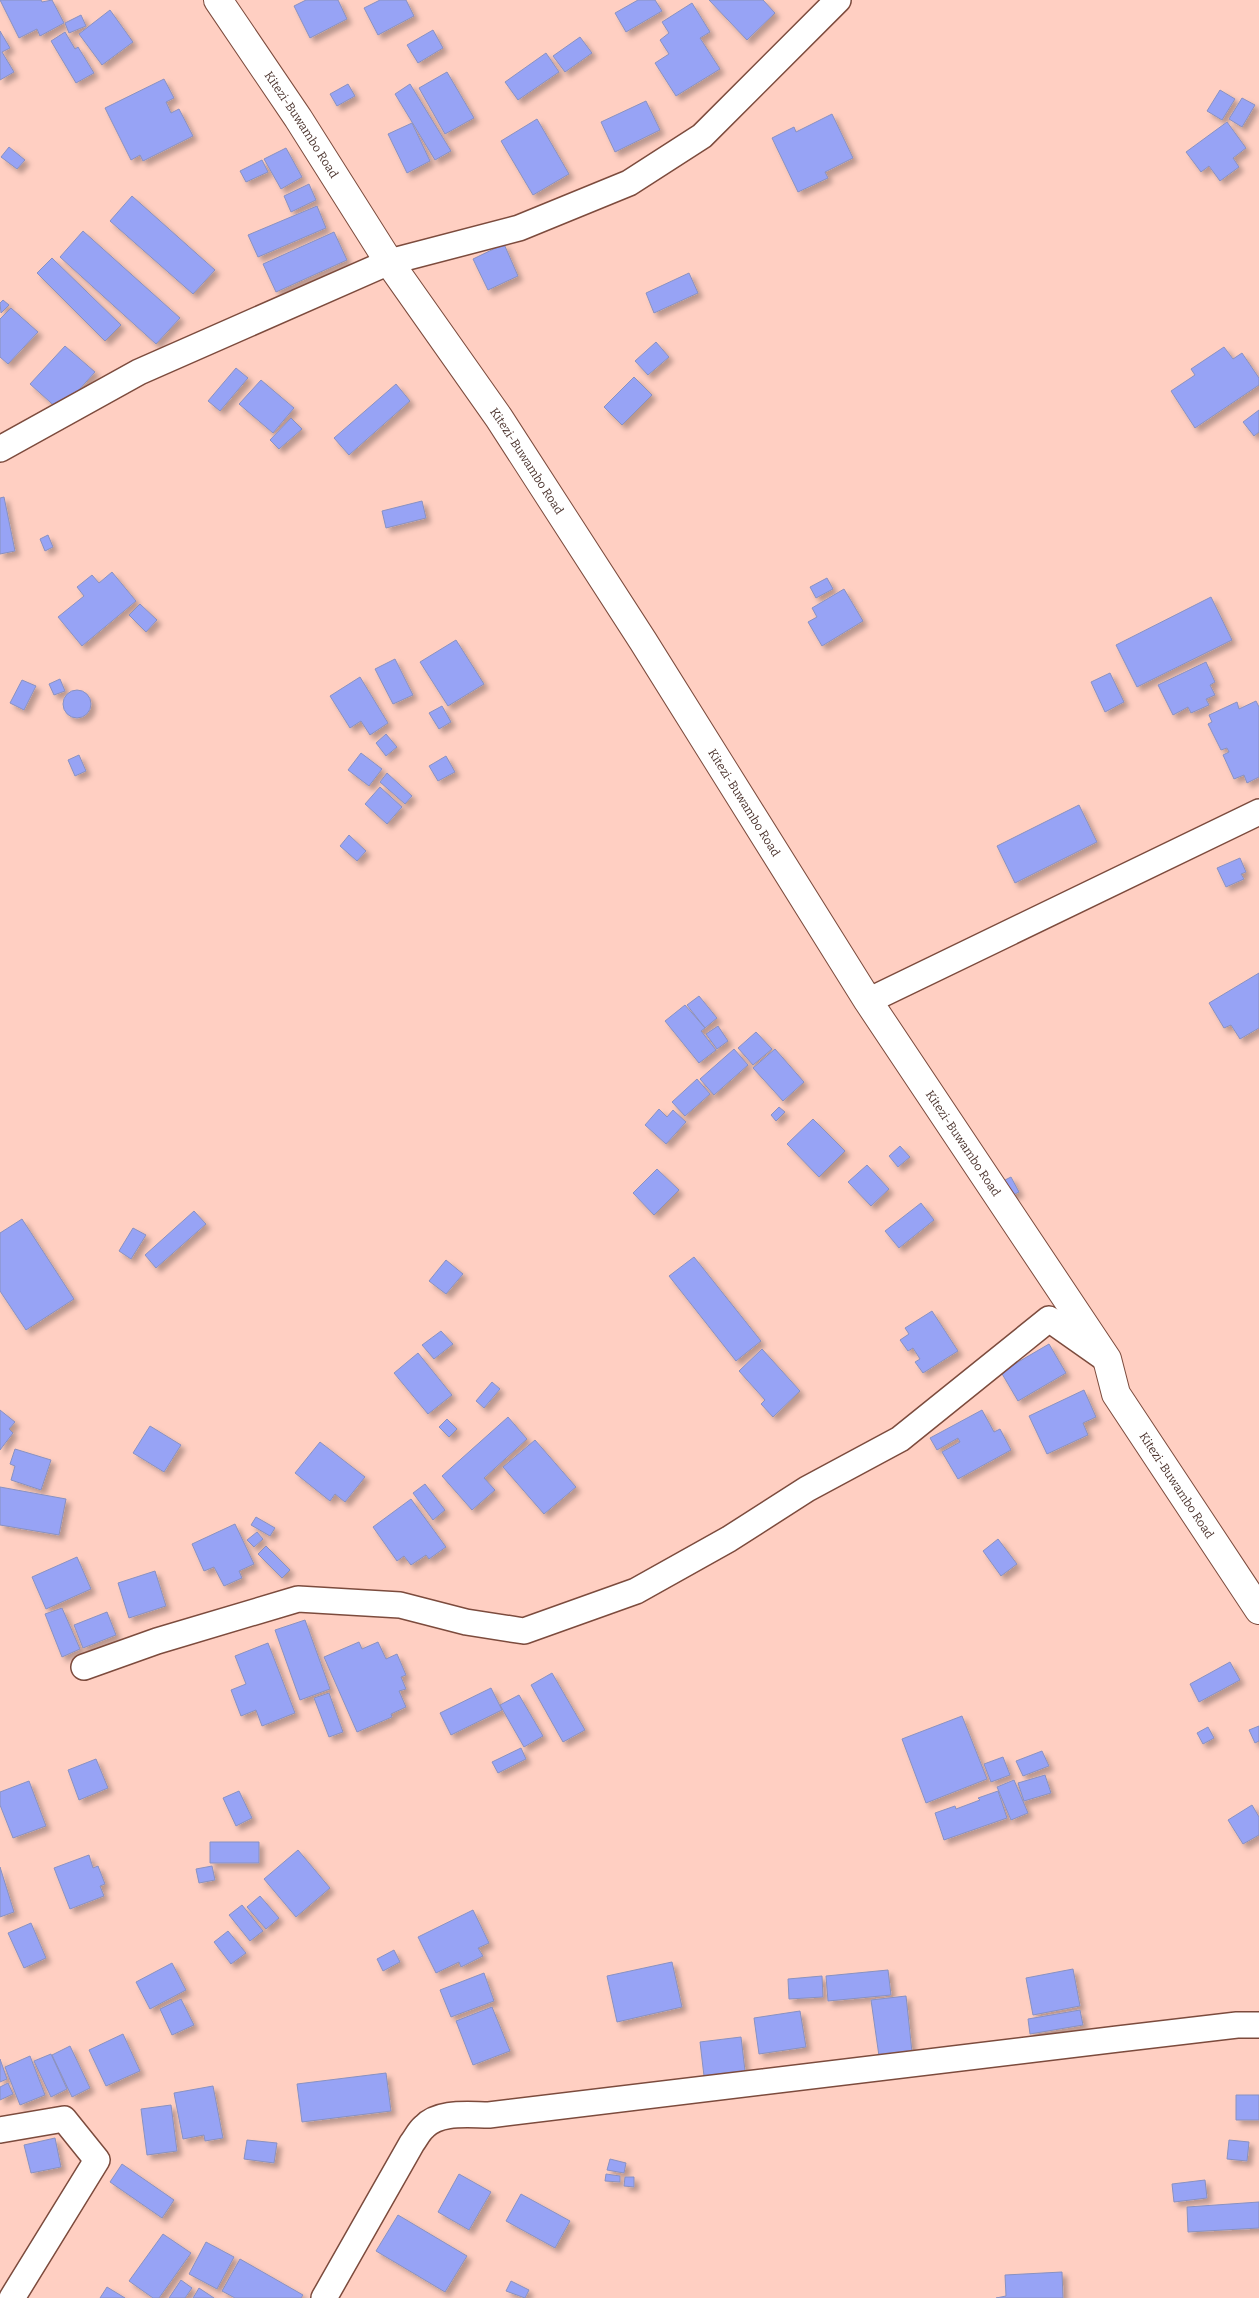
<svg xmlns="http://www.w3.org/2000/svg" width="1259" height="2298" font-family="Bitter,serif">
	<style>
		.building { fill: #97a3f5; stroke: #8991c0; filter: url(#shadow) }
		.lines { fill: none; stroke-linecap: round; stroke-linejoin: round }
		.minor-casing { stroke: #7c4b3d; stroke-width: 28 }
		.tertiary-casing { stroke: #7c4b3d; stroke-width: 30 }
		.minor { stroke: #fff; stroke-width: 25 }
		.tertiary { stroke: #fff; stroke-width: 28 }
		.labels { text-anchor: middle; stroke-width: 5; stroke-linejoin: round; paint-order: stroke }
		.street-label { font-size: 12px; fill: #4c342e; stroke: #fdfdfd }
	</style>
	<defs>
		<filter id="shadow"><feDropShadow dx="4.5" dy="4.5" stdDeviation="2.5" flood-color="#0004"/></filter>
	</defs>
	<rect width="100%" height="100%" fill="#ffcfc2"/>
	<path class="building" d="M 0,0 L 41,0 L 42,2 L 52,0 L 64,23 L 40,36 L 37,29 L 19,38 Z
		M 306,0 L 338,0 L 347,19 L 310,38 L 294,6 Z
		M 380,0 L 406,0 L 414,16 L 378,35 L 364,8 Z
		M 638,0 L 655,0 L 662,11 L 626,32 L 615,13 Z
		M 709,0 L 763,0 L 775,13 L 747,40 Z
		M 692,3 L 710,32 L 700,38 L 720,69 L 676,96 L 655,63 L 669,54 L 660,40 L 669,33 L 662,22 Z
		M 110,10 L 133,42 L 102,65 L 79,34 Z
		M 81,15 L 86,26 L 69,33 L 65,23 Z
		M 433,30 L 443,48 L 418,63 L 407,45 Z
		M 0,31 L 10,48 L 2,52 L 14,72 L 0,80 Z
		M 65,32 L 75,49 L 78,47 L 94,73 L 76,83 L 51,41 Z
		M 580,37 L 592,53 L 565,72 L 553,56 Z
		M 546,53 L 559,72 L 518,100 L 505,82 Z
		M 447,72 L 474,118 L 445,134 L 419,88 Z
		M 164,79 L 174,98 L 166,102 L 171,113 L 179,109 L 193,136 L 143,161 L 140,155 L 131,160 L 105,108 Z
		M 348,84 L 355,96 L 337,106 L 330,94 Z
		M 410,84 L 451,151 L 435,160 L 395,94 Z
		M 1220,90 L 1235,99 L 1222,120 L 1207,111 Z
		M 1242,98 L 1255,105 L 1242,127 L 1229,119 Z
		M 646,101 L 660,130 L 615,152 L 601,122 Z
		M 832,114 L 853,158 L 825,172 L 828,178 L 798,192 L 772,138 L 794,127 L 796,132 Z
		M 537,119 L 569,174 L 533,195 L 501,141 Z
		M 1227,122 L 1246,148 L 1233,158 L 1239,167 L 1220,181 L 1209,166 L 1201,172 L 1186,152 Z
		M 412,123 L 430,161 L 407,173 L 388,134 Z
		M 9,147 L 25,160 L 17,169 L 1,157 Z
		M 286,148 L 302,177 L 281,189 L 264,159 Z
		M 262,160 L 268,172 L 246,182 L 240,171 Z
		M 309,184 L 316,200 L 291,212 L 284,196 Z
		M 132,196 L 215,270 L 193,294 L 110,221 Z
		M 317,206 L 326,228 L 258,257 L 248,235 Z
		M 83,231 L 180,318 L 156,344 L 60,257 Z
		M 334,232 L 347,260 L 276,292 L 263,264 Z
		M 504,244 L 518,276 L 488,290 L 473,259 Z
		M 52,258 L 121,325 L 105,341 L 37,273 Z
		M 689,273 L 698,293 L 654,313 L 646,293 Z
		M 3,300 L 9,305 L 1,313 L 0,303 Z
		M 11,308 L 38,332 L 8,364 L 0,357 L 0,319 Z
		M 656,342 L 669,357 L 648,375 L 635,361 Z
		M 65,346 L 95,372 L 60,411 L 30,384 Z
		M 1224,347 L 1233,359 L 1242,353 L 1259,378 L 1259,385 L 1195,428 L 1171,391 L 1195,375 L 1191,369 Z
		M 236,368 L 248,378 L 220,411 L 208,401 Z
		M 634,377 L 652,395 L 622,425 L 604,407 Z
		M 261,380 L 294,408 L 273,433 L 239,404 Z
		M 396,384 L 410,401 L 349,455 L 334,438 Z
		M 1259,410 L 1259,432 L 1254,436 L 1243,422 Z
		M 291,418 L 302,429 L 279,449 L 270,440 Z
		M 4,497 L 15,551 L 0,554 L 0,498 Z
		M 422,501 L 426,518 L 386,528 L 382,511 Z
		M 48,535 L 53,547 L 45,551 L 40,539 Z
		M 112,572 L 136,601 L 82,646 L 58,617 L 84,596 L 77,587 L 92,575 L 99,583 Z
		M 827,578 L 833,589 L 816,598 L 810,587 Z
		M 844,589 L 863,621 L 822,646 L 808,622 L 817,617 L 812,608 Z
		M 1211,597 L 1232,640 L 1137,687 L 1116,645 Z
		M 140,604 L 157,620 L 146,632 L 129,615 Z
		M 456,640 L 484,684 L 448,706 L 420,662 Z
		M 395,659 L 413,695 L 393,704 L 375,669 Z
		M 1206,662 L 1215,682 L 1210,685 L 1215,695 L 1206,699 L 1209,705 L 1191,713 L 1188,707 L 1173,715 L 1158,685 Z
		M 1110,673 L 1124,702 L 1105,712 L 1091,682 Z
		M 360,677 L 388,723 L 370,735 L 361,721 L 350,728 L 330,696 Z
		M 60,679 L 65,691 L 54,695 L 49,684 Z
		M 22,680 L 36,686 L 24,710 L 10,703 Z
		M63 704a14 14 0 1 1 28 0a14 14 0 1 1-28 0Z
		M 1256,701 L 1259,707 L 1259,777 L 1247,783 L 1244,775 L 1234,779 L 1223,755 L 1229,752 L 1227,748 L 1221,750 L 1208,724 L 1212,722 L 1209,715 L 1237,702 L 1239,709 Z
		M 442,706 L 451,722 L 439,729 L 429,713 Z
		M 386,734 L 397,747 L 386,756 L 376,743 Z
		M 361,753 L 382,769 L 369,786 L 348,770 Z
		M 79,755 L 86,771 L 75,776 L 68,760 Z
		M 446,756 L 455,772 L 438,781 L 429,766 Z
		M 387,773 L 412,796 L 405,804 L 380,782 Z
		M 380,787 L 402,807 L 387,824 L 365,804 Z
		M 1079,805 L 1097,842 L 1015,883 L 997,846 Z
		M 349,835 L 366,851 L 357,861 L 340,846 Z
		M 1240,858 L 1246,872 L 1241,874 L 1244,879 L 1226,887 L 1217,868 Z
		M 1259,973 L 1259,1028 L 1240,1039 L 1231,1025 L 1224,1028 L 1209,1003 Z
		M 699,996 L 717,1018 L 705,1028 L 687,1005 Z
		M 685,1005 L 705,1028 L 701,1031 L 716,1050 L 699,1063 L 665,1021 Z
		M 718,1026 L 728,1041 L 717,1049 L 706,1034 Z
		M 756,1032 L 772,1049 L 753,1065 L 738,1048 Z
		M 734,1049 L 748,1065 L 714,1095 L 700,1079 Z
		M 775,1049 L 804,1082 L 783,1101 L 753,1068 Z
		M 697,1079 L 710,1094 L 685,1116 L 672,1102 Z
		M 779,1107 L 785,1112 L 776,1121 L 771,1115 Z
		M 659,1109 L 667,1117 L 673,1110 L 686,1122 L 666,1144 L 645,1125 Z
		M 813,1119 L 845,1151 L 819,1177 L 787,1144 Z
		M 900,1146 L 910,1157 L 898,1167 L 889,1156 Z
		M 867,1165 L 889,1189 L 871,1206 L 848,1182 Z
		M 657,1169 L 679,1190 L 654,1215 L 633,1193 Z
		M 1011,1177 L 1019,1192 L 1009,1197 L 1001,1182 Z
		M 921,1203 L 934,1220 L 899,1248 L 885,1231 Z
		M 194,1211 L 206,1224 L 156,1268 L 145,1255 Z
		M 22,1219 L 74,1299 L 26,1330 L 0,1291 L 0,1233 Z
		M 133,1228 L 146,1235 L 131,1259 L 119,1251 Z
		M 694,1257 L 761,1341 L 736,1361 L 669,1276 Z
		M 446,1260 L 463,1274 L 446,1294 L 429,1281 Z
		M 932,1311 L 958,1351 L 923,1373 L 915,1362 L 920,1359 L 913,1348 L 908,1351 L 900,1340 L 909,1334 L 905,1328 Z
		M 441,1331 L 453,1344 L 434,1359 L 422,1345 Z
		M 1049,1344 L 1066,1373 L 1018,1401 L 1001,1372 Z
		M 762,1349 L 800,1391 L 773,1417 L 761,1404 L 765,1400 L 739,1371 Z
		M 418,1353 L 452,1395 L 428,1414 L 394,1373 Z
		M 492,1382 L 500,1389 L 484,1408 L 476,1401 Z
		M 1084,1390 L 1096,1417 L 1083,1423 L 1088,1435 L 1047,1454 L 1029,1416 Z
		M 0,1410 L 15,1422 L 9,1429 L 13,1433 L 0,1450 Z
		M 982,1410 L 994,1432 L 1000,1429 L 1011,1450 L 958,1479 L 942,1452 L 960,1442 L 958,1438 L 937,1450 L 930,1438 Z
		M 508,1417 L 527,1439 L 484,1478 L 495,1490 L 472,1510 L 442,1476 Z
		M 447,1419 L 457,1429 L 449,1437 L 439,1427 Z
		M 150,1426 L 181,1445 L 164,1472 L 133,1453 Z
		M 535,1440 L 576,1487 L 544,1514 L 503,1467 Z
		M 320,1442 L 365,1477 L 345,1502 L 335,1494 L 330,1501 L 295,1473 Z
		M 15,1449 L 51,1460 L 41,1490 L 11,1480 L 15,1466 L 10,1464 Z
		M 425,1484 L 445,1510 L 433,1520 L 413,1493 Z
		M 0,1487 L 66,1499 L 59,1535 L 0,1525 Z
		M 411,1499 L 446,1547 L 429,1559 L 426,1555 L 411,1565 L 404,1556 L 397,1561 L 373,1527 Z
		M 256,1517 L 275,1528 L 270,1536 L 251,1525 Z
		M 235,1524 L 254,1564 L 239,1571 L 242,1578 L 224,1586 L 214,1567 L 204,1571 L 192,1544 Z
		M 257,1532 L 263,1539 L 254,1547 L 247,1540 Z
		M 998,1539 L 1017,1564 L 1001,1576 L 983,1551 Z
		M 266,1546 L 290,1570 L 282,1578 L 258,1554 Z
		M 77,1557 L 91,1589 L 46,1609 L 32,1577 Z
		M 155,1571 L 166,1606 L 129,1618 L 118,1583 Z
		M 62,1608 L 80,1649 L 62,1657 L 45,1614 Z
		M 107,1612 L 116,1635 L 83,1648 L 74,1625 Z
		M 305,1620 L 330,1689 L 300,1700 L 275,1630 Z
		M 359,1642 L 362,1649 L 378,1642 L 386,1659 L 397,1654 L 406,1675 L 401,1677 L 406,1689 L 399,1691 L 406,1707 L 391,1714 L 392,1717 L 357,1732 L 324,1657 Z
		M 268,1643 L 295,1713 L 262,1726 L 256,1710 L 241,1716 L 231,1690 L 246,1684 L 235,1656 Z
		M 1230,1662 L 1240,1680 L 1199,1702 L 1190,1684 Z
		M 552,1673 L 585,1730 L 563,1742 L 531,1685 Z
		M 491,1688 L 502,1710 L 451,1735 L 440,1713 Z
		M 329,1693 L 343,1732 L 329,1737 L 314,1698 Z
		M 519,1695 L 543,1736 L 524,1747 L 500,1705 Z
		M 962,1716 L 987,1779 L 926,1803 L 902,1739 Z
		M 1259,1726 L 1259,1741 L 1255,1743 L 1249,1730 Z
		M 1208,1727 L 1214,1738 L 1203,1744 L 1197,1733 Z
		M 521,1748 L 526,1759 L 498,1773 L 492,1762 Z
		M 1042,1751 L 1049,1766 L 1023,1776 L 1016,1761 Z
		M 1003,1757 L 1010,1775 L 991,1782 L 984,1764 Z
		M 96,1759 L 108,1788 L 79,1800 L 68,1770 Z
		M 1045,1775 L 1051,1793 L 1024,1801 L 1018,1783 Z
		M 1014,1780 L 1028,1813 L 1011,1820 L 997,1787 Z
		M 29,1781 L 46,1826 L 13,1838 L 0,1805 L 0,1792 Z
		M 239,1791 L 252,1818 L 236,1826 L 223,1798 Z
		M 998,1791 L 1007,1818 L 944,1840 L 935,1813 L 955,1806 L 956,1809 L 980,1800 L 978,1798 Z
		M 1252,1805 L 1259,1817 L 1259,1835 L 1243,1844 L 1228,1820 Z
		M 210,1842 L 259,1842 L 259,1863 L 210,1863 Z
		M 298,1850 L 330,1888 L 296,1917 L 264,1879 Z
		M 89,1855 L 93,1868 L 98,1866 L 105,1884 L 100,1886 L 104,1896 L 70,1909 L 54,1868 Z
		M 212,1866 L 215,1880 L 199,1883 L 196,1869 Z
		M 0,1867 L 14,1912 L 0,1917 Z
		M 260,1896 L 279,1918 L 266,1929 L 247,1907 Z
		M 242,1905 L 263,1931 L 250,1941 L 229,1915 Z
		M 473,1910 L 489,1943 L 478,1948 L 483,1956 L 461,1967 L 459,1962 L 436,1973 L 418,1937 Z
		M 31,1923 L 46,1958 L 24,1968 L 8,1933 Z
		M 228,1931 L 246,1953 L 231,1964 L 214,1942 Z
		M 394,1950 L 400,1962 L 383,1971 L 377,1959 Z
		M 672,1962 L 682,2007 L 617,2022 L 607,1976 Z
		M 172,1963 L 186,1990 L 150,2009 L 136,1982 Z
		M 1073,1969 L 1080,2006 L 1033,2015 L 1026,1978 Z
		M 888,1970 L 891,1995 L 828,2001 L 826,1976 Z
		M 484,1973 L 494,2001 L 451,2017 L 440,1990 Z
		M 822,1976 L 823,1997 L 789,1999 L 788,1979 Z
		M 906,1996 L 912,2052 L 879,2056 L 871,2000 Z
		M 181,1999 L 194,2025 L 172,2035 L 160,2009 Z
		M 492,2007 L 510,2051 L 473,2065 L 456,2021 Z
		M 1080,2010 L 1083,2025 L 1030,2034 L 1028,2019 Z
		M 800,2011 L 806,2047 L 759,2054 L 754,2018 Z
		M 123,2034 L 140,2071 L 106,2086 L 89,2050 Z
		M 741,2037 L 745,2071 L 704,2076 L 700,2042 Z
		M 70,2046 L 90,2088 L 72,2097 L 52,2055 Z
		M 51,2054 L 67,2089 L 51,2097 L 34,2061 Z
		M 30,2056 L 45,2095 L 20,2105 L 5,2067 Z
		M 0,2059 L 7,2079 L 0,2082 Z
		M 386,2073 L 391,2111 L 302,2122 L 297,2084 Z
		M 8,2083 L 13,2094 L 0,2100 L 0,2087 Z
		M 213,2086 L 223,2138 L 205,2141 L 204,2135 L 183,2139 L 174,2093 Z
		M 1236,2095 L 1259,2095 L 1259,2120 L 1236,2120 Z
		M 171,2105 L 177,2151 L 147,2155 L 141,2109 Z
		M 55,2138 L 61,2167 L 31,2173 L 24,2145 Z
		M 247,2140 L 277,2143 L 274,2163 L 244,2159 Z
		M 1229,2140 L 1249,2142 L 1247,2161 L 1227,2159 Z
		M 610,2159 L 626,2163 L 624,2173 L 607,2170 Z
		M 122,2164 L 174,2200 L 162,2218 L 110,2182 Z
		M 459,2174 L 491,2192 L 469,2230 L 438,2212 Z
		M 606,2174 L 620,2176 L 620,2182 L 605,2181 Z
		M 625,2177 L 634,2177 L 634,2187 L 624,2186 Z
		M 1205,2180 L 1207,2198 L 1174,2202 L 1172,2184 Z
		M 521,2194 L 570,2221 L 555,2248 L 506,2221 Z
		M 1259,2202 L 1259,2228 L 1188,2232 L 1187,2207 Z
		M 398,2215 L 467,2256 L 445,2292 L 376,2251 Z
		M 163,2234 L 191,2253 L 159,2298 L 153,2298 L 129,2281 Z
		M 206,2242 L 234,2257 L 217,2289 L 189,2274 Z
		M 240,2259 L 303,2295 L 301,2298 L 235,2298 L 222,2291 Z
		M 1062,2272 L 1063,2298 L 996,2298 L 1006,2296 L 1005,2275 Z
		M 181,2280 L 192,2288 L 185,2298 L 169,2298 Z
		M 511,2281 L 529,2290 L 525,2298 L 506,2291 Z
		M 107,2287 L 125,2298 L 100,2298 Z
		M 199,2288 L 214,2298 L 193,2298 Z"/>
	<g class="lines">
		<defs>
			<path id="minor" d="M 0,449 L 139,372 L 389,262 L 519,228 L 629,183 L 702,136 L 838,0
				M 868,1001 L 1259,812
				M 84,1667 L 157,1641 L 298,1599 L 400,1605 L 466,1622 L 524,1631 L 636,1591 L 729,1539 L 807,1489 L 900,1439 L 1049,1319 L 1103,1357
				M 0,2130 L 64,2119 L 97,2160 L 12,2298
				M 324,2298 L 412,2143 C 416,2138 419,2131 424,2127 C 439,2111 468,2115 489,2115 L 1118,2039 L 1237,2025 L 1259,2025"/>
			<g id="tertiary">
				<path id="s1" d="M 218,0 L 298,118 L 389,262 L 499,418 L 643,641 L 868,1001 L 1107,1359 L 1116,1394 L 1259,1610"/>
			</g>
		</defs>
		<use href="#minor" class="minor-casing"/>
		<use href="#tertiary" class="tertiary-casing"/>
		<use href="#minor" class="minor"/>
		<use href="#tertiary" class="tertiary"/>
	</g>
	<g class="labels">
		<g class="street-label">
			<text dy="4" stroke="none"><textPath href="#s1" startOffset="150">Kitezi-Buwambo Road</textPath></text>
			<text dy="4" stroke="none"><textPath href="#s1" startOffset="555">Kitezi-Buwambo Road</textPath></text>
			<text dy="4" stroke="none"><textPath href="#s1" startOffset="960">Kitezi-Buwambo Road</textPath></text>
			<text dy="4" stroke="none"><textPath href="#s1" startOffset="1365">Kitezi-Buwambo Road</textPath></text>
			<text dy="4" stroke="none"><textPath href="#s1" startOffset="1770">Kitezi-Buwambo Road</textPath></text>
		</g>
	</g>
</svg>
